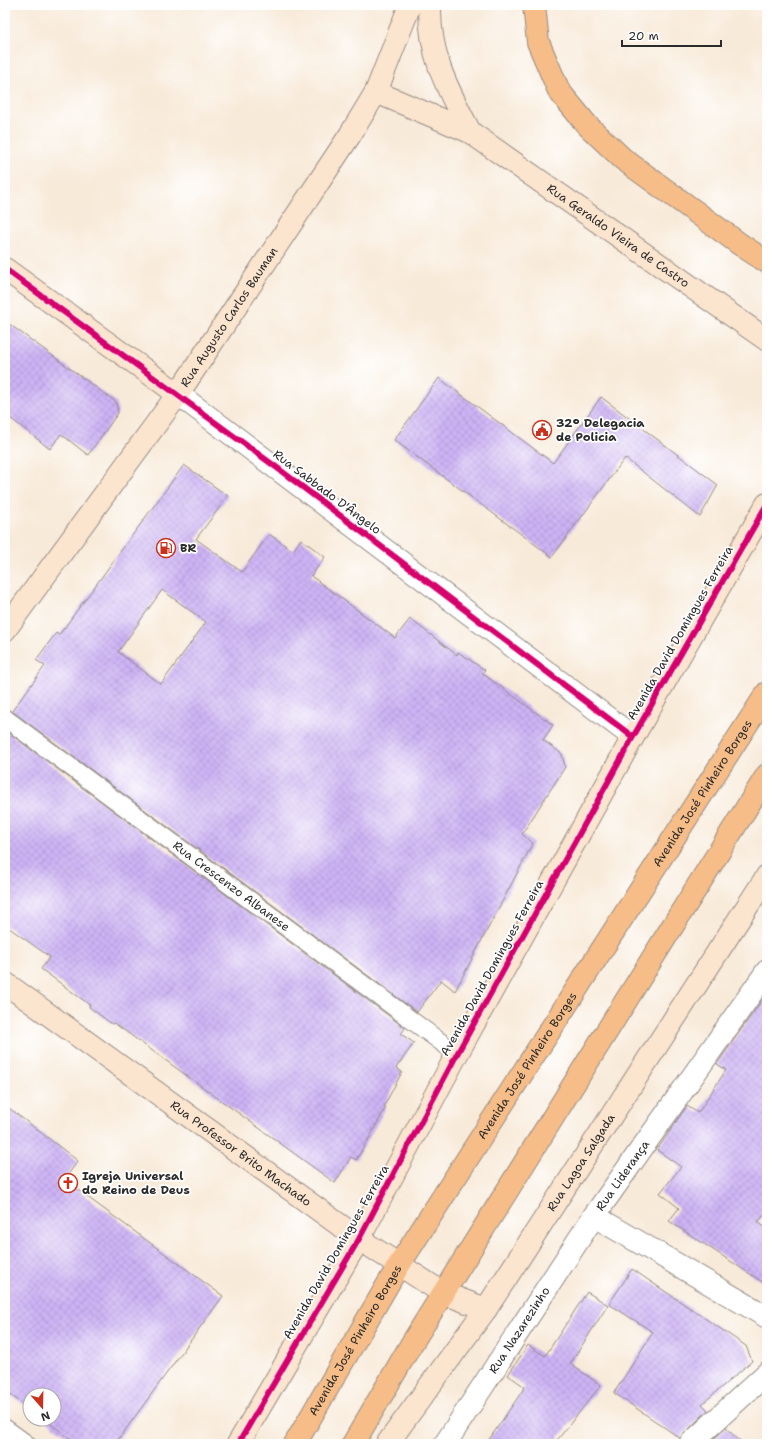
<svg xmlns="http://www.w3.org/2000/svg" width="772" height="1449" font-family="'Shantell Sans',sans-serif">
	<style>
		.building { fill: url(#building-cross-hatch); fill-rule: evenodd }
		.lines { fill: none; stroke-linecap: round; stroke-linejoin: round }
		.lane-casing { stroke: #928a82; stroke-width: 19 }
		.street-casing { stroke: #928a82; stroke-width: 24 }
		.secondary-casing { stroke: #928a82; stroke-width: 24 }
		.primary-casing { stroke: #928a82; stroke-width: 24 }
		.highway-casing { stroke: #928a82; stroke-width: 24 }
		.lane { stroke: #fff; stroke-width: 17 }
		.street { stroke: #fff; stroke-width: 22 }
		.secondary { stroke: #fce5cf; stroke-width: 22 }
		.primary { stroke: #f7bd88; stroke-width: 22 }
		.highway { stroke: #f7bd88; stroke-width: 22 }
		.cycleway-casing { stroke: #fff; stroke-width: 8 }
		.cycleway { stroke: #d6006c; stroke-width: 6 }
		.labels { text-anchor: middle; stroke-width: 3.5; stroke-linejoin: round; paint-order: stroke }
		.street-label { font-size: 12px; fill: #2b2b2b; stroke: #fff }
		.poi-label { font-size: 12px; font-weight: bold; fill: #2b2b2b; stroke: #fff; text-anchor: start }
	</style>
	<defs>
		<pattern id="building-cross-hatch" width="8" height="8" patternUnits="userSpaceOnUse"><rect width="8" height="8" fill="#cdb3f5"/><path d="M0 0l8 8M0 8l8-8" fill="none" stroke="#b09ad2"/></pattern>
	</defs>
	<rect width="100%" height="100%" fill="#fff"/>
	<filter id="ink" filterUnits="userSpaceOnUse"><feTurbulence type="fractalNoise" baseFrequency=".025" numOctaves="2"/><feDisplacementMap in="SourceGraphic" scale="8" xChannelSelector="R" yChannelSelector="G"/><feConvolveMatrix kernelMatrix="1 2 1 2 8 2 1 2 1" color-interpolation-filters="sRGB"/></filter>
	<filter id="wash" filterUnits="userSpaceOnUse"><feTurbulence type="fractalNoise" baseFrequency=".012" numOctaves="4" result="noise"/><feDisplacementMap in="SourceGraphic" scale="16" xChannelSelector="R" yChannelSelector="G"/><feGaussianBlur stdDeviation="0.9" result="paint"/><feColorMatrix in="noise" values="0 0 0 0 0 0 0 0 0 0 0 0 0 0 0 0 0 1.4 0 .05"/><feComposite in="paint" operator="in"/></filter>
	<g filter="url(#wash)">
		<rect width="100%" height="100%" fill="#f8ead9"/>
		<g id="blocks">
			<path class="building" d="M 5,321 L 116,402 L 118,413 L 88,455 L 61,434 L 50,449 L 5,414 Z
				M 439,378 L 553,463 L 601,397 L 718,485 L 700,517 L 625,458 L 552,557 L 394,440 Z
				M 184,465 L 228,496 L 196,539 L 242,572 L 269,534 L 293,551 L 301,539 L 325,557 L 311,576 L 395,638 L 410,619 L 457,655 L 458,652 L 485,670 L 482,673 L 553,725 L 543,740 L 562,754 L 565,767 L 522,834 L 533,843 L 455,991 L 441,980 L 417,1012 L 12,711 L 45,666 L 36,660 L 56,633 L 59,635 ZM 162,590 L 206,622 L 161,684 L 118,652 Z
				M 5,730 L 405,1028 L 401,1034 L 414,1043 L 396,1068 L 402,1072 L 384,1106 L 386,1107 L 368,1140 L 356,1160 L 351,1157 L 335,1183 L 114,1023 L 112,1024 L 89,1007 L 90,1005 L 41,969 L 50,957 L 5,925 Z
				M 767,993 L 767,1212 L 758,1222 L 767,1229 L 767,1285 L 669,1221 L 679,1208 L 660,1193 L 681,1167 L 657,1150 L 687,1106 L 698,1113 L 726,1070 L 717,1064 Z
				M 5,1105 L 78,1161 L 64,1180 L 223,1296 L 115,1444 L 78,1444 L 44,1419 L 54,1419 L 54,1395 L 30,1395 L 30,1409 L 5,1391 Z
				M 632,1269 L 746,1346 L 752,1361 L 702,1404 L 708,1410 L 680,1438 L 614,1393 L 653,1332 L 609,1304 Z
				M 587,1292 L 608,1305 L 570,1364 L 601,1385 L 554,1444 L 486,1444 L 525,1387 L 508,1375 L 528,1345 L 545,1356 Z
				M 726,1428 L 743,1444 L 708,1444 Z"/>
		</g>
	</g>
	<g filter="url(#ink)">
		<use href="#blocks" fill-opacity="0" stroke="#928a82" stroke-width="1"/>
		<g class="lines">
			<defs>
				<g id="lane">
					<path id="s1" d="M 5,718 L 457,1054"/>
					<path d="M 5,1428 L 27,1444"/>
				</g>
				<g id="street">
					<path d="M 178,394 L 633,737"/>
					<path d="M 594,1216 L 767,1317"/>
					<path id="s2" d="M 445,1444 L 594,1216 L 767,971"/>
					<path d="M 690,1444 L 767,1373"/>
				</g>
				<g id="secondary">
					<path d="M 430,5 C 429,56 447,88 470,132"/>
					<path id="s3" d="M 376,92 L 470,132 L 767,340"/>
					<path d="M 5,269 L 178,394"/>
					<path id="s4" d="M 5,630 L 178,394 L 350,135 L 376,92 L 410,5"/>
					<path id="s5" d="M 5,983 L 359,1239 L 443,1293 L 486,1309"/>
					<path d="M 238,1444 L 359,1239 L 457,1054 L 633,737 L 767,504"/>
					<path id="s6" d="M 387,1444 L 486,1309 L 767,876"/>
				</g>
				<g id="primary">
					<path id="s7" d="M 295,1444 L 399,1265 L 767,693"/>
					<path d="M 353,1444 L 412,1343 L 767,775"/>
				</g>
				<path id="highway" d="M 534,5 L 538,42 L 559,91 L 587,125 L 623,159 L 741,245 L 767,262"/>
			</defs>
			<use href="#lane" class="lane-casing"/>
			<use href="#street" class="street-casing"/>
			<use href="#secondary" class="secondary-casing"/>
			<use href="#primary" class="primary-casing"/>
			<use href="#highway" class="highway-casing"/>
			<use href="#lane" class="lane"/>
			<use href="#street" class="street"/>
			<use href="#secondary" class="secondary"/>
			<use href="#primary" class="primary"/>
			<use href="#highway" class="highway"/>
			<defs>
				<path id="cycleway" d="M 5,269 L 276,467 L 633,737
					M 238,1444 L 359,1239 L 457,1054 L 633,737 L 767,504"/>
			</defs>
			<use href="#cycleway" class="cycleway-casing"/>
			<use href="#cycleway" class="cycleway"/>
		</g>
	</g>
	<defs>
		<symbol id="civic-ring" viewBox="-11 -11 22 22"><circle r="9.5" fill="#fff" stroke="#c8321e" stroke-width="1.5"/><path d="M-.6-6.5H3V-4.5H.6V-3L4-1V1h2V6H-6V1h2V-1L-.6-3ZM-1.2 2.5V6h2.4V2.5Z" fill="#c8321e"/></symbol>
		<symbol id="fuel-ring" viewBox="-11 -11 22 22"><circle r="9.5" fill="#fff" stroke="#c8321e" stroke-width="1.5"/><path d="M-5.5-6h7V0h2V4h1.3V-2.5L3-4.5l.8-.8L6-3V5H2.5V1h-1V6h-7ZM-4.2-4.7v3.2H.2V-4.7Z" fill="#c8321e"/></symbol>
		<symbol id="church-ring" viewBox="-11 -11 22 22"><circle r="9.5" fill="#fff" stroke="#c8321e" stroke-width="1.5"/><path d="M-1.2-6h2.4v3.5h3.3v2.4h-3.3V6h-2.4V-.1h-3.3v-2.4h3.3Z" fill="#c8321e"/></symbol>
	</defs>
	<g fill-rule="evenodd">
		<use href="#civic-ring" x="531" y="419" width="22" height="22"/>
		<use href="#fuel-ring" x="155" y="537" width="22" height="22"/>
		<use href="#church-ring" x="57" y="1172" width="22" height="22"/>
	</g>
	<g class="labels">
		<g class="street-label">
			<text dy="4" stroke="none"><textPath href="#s3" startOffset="283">Rua Geraldo Vieira de Castro</textPath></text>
			<text dy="4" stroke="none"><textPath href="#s4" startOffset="385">Rua Augusto Carlos Bauman</textPath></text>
			<text transform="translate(327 492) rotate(37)" y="4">Rua Sabbado D'Ângelo</text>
			<text transform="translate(680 633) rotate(-60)" y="4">Avenida David Domingues Ferreira</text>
			<text dy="4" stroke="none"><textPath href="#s7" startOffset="768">Avenida José Pinheiro Borges</textPath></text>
			<text dy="4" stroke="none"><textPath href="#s1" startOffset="282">Rua Crescenzo Albanese</textPath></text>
			<text transform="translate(492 968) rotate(-61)" y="4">Avenida David Domingues Ferreira</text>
			<text dy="4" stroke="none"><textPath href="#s7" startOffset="444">Avenida José Pinheiro Borges</textPath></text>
			<text dy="4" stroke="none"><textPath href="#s5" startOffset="291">Rua Professor Brito Machado</textPath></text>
			<text dy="4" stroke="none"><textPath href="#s6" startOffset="342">Rua Lagoa Salgada</textPath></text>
			<text dy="4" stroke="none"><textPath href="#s2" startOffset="322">Rua Liderança</textPath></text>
			<text transform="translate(336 1252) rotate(-60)" y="4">Avenida David Domingues Ferreira</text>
			<text dy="4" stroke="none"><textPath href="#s2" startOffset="136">Rua Nazarezinho</textPath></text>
			<text dy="4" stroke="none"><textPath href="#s7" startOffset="120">Avenida José Pinheiro Borges</textPath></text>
		</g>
		<g class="poi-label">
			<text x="556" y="427">32° Delegacia<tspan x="556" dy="14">de Policia</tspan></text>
			<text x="180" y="552">BR</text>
			<text x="82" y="1180">Igreja Universal<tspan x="82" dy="14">do Reino de Deus</tspan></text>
		</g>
	</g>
	<rect width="772" height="1449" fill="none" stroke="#fff" stroke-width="20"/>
	<g transform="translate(42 1407) rotate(160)"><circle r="19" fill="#ffffff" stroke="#aaaaaa"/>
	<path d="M0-3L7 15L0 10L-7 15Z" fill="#c8321e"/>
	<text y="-6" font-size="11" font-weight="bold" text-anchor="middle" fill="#2b2b2b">N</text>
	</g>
	<path d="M622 40v6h99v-6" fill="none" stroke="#2b2b2b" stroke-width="2"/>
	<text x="628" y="40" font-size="12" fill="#2b2b2b" stroke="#ffffff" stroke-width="3" paint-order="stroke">20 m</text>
</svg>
